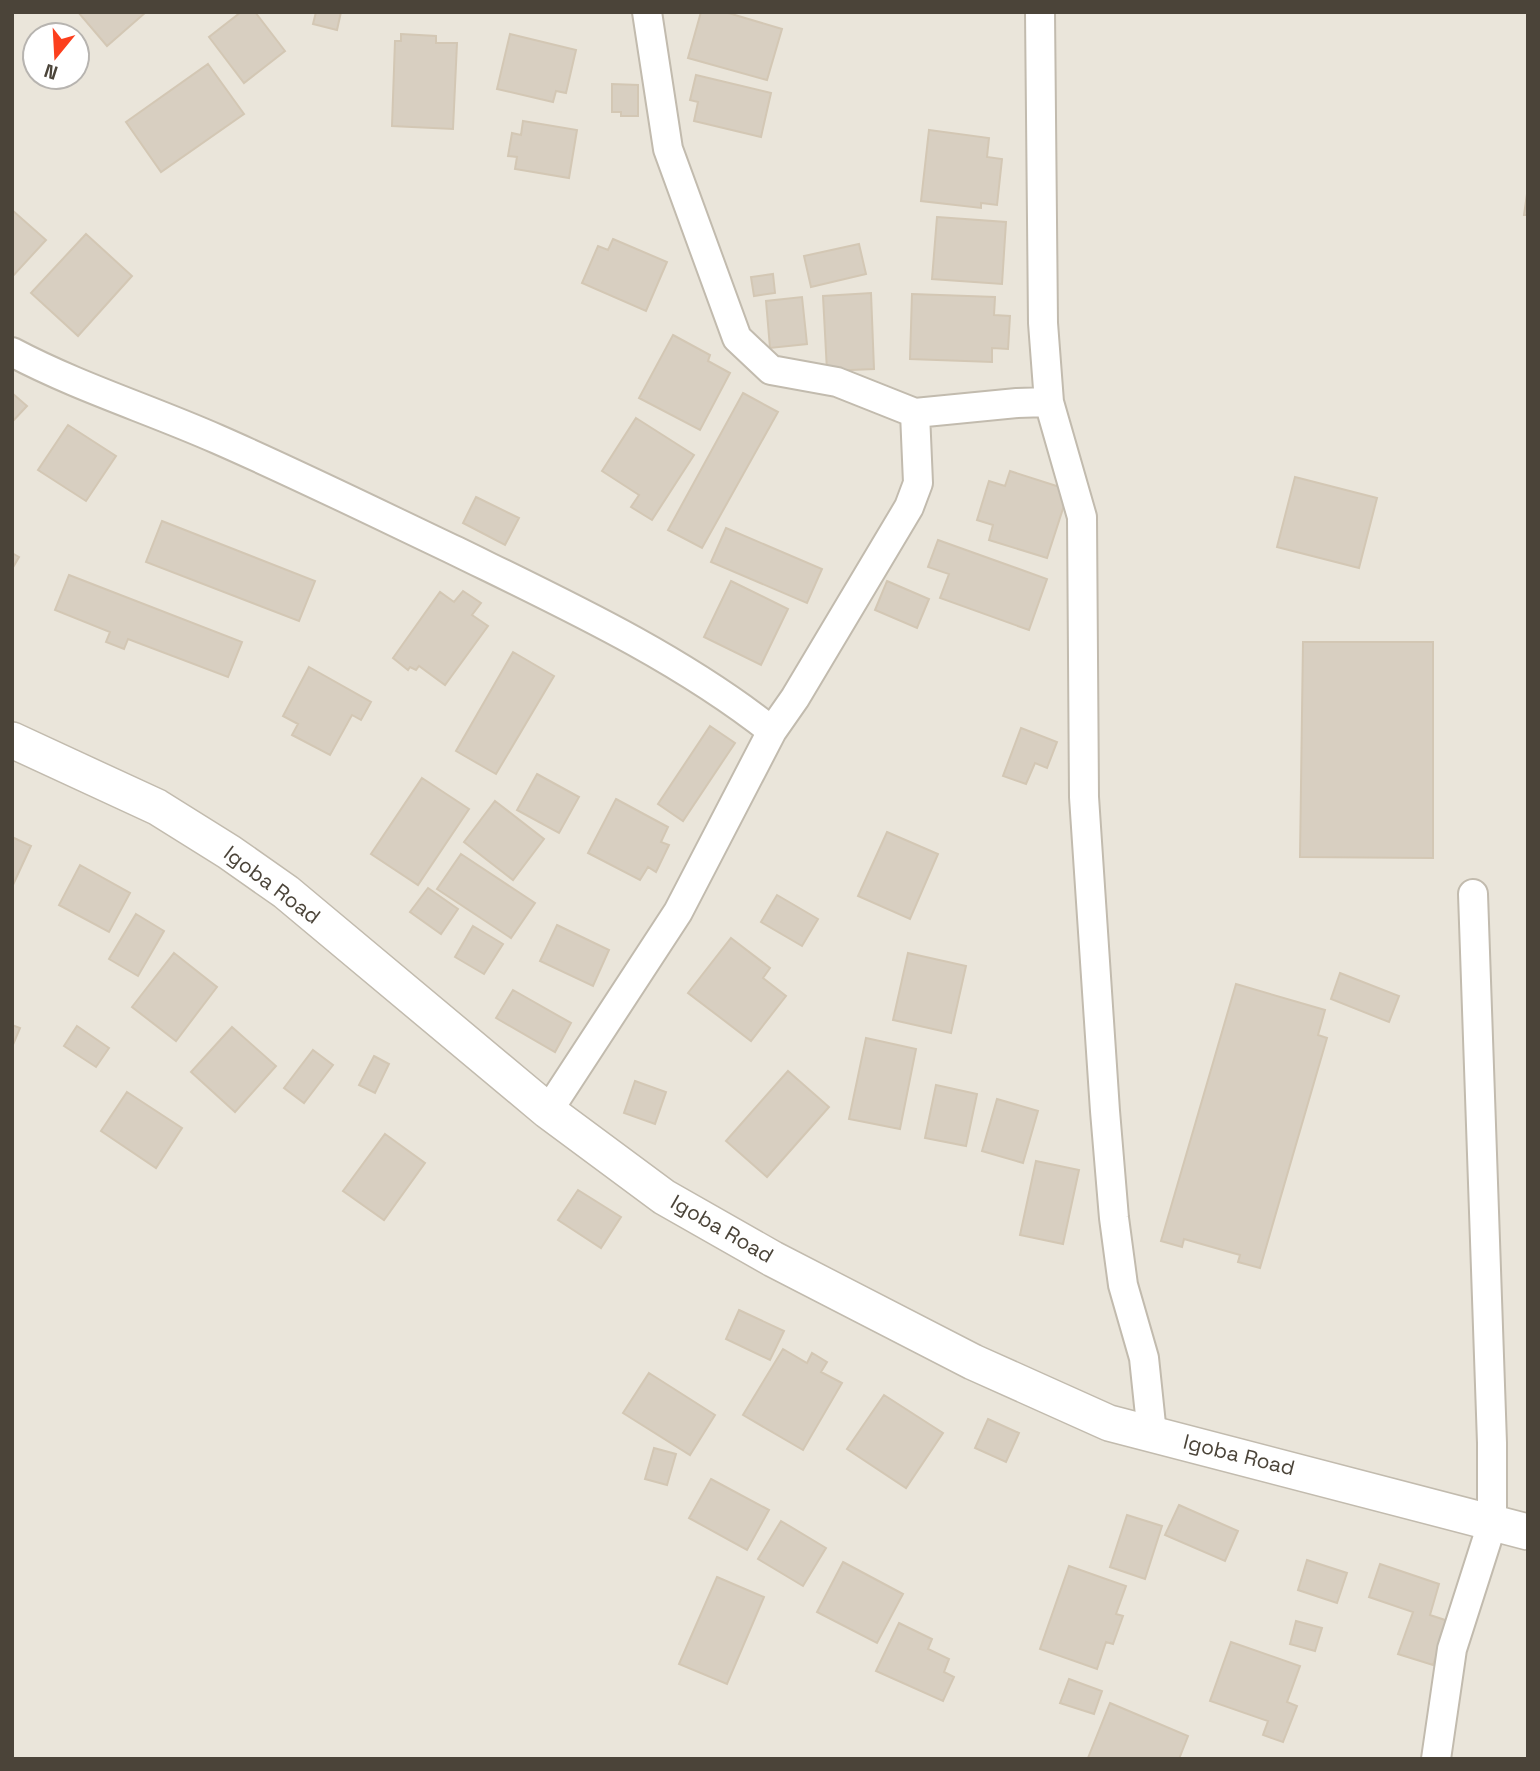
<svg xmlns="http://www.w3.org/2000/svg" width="1540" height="1771" font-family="'Space Grotesk',sans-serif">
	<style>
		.residential { fill: #eae5da; fill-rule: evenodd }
		.building { fill: #d8cfc1; stroke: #d3c7b4; stroke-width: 2 }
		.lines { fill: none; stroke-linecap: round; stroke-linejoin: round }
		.minor-casing { stroke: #c2bbae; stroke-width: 32 }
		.tertiary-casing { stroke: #c2bbae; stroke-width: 38 }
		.minor { stroke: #fff; stroke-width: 28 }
		.tertiary { stroke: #fff; stroke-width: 35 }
		.labels { text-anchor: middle; stroke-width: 5; stroke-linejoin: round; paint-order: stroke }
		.street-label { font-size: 21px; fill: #4b4439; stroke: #fff }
	</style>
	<rect width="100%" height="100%" fill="#f6f3ec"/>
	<path class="residential" d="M 12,12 L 1528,12 L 1528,1759 L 12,1759 ZM 35,35 L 77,35 L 77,77 L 35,77 Z"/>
	<path class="building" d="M 78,12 L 146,12 L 107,46 Z
		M 241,12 L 255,12 L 285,51 L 244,83 L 209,37 Z
		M 316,12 L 341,12 L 337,30 L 313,24 Z
		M 701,12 L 725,12 L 782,29 L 767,80 L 688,58 Z
		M 401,34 L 436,36 L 436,43 L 457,43 L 453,129 L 392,126 L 395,41 L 401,41 Z
		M 510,34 L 576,50 L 566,93 L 556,91 L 553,102 L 497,89 Z
		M 208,64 L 244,114 L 161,172 L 126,122 Z
		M 696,75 L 771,93 L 761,137 L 694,121 L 698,102 L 690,100 Z
		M 612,84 L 638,85 L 638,116 L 621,116 L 621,112 L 612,112 Z
		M 523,121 L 577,130 L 569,178 L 515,169 L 517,157 L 508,156 L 512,133 L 521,135 Z
		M 929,130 L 989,138 L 987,157 L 1002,159 L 997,205 L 981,203 L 981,208 L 921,201 Z
		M 1528,187 L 1528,215 L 1524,215 Z
		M 12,210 L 46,240 L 12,277 Z
		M 937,217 L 1006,222 L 1002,284 L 932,279 Z
		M 86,234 L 132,276 L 78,336 L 31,293 Z
		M 613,239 L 667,262 L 646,311 L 582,283 L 598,246 L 608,250 Z
		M 859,244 L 866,274 L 811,287 L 804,256 Z
		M 773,274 L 775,293 L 754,296 L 751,277 Z
		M 871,293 L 874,369 L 827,371 L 823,296 Z
		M 912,294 L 995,297 L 994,315 L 1010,316 L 1008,349 L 992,348 L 992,362 L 910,359 Z
		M 802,297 L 807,344 L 770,348 L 766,301 Z
		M 673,335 L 710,355 L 708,361 L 730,373 L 700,430 L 639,398 Z
		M 12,393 L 27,406 L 12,422 Z
		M 743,393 L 778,412 L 702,548 L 668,530 Z
		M 636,418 L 694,455 L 652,520 L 631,507 L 639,495 L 602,471 Z
		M 68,425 L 116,456 L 86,501 L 38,470 Z
		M 1010,471 L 1069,490 L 1047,558 L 989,540 L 993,525 L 977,520 L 989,481 L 1005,486 Z
		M 1295,477 L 1377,498 L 1359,568 L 1277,547 Z
		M 476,497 L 519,518 L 505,545 L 463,523 Z
		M 162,521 L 315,581 L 299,621 L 146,562 Z
		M 726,528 L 822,569 L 807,603 L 711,562 Z
		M 938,540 L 1047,579 L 1029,630 L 940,598 L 949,574 L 928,567 Z
		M 12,553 L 19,557 L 12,569 Z
		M 69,575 L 242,642 L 228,677 L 128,639 L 124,649 L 106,642 L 110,632 L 55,610 Z
		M 731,581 L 788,609 L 761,665 L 704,637 Z
		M 887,581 L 929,599 L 917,628 L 875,610 Z
		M 463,591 L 481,603 L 472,615 L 488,626 L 445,685 L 419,666 L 416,670 L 410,667 L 408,670 L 393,658 L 440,592 L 454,602 Z
		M 1303,642 L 1433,642 L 1433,858 L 1300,857 Z
		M 513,652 L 554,676 L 496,774 L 456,751 Z
		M 309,667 L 371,702 L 361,720 L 352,715 L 330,755 L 292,735 L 298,724 L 283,716 Z
		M 710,726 L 735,743 L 683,821 L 658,804 Z
		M 1021,728 L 1057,742 L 1047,768 L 1035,763 L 1026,784 L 1003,776 Z
		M 537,774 L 579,797 L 559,833 L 517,810 Z
		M 422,778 L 469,809 L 418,885 L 371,854 Z
		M 616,799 L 668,827 L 661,842 L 669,845 L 656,872 L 648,867 L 640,880 L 588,853 Z
		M 495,801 L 544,839 L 513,880 L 464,842 Z
		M 887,832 L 938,854 L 910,919 L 858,896 Z
		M 12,837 L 31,846 L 12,887 Z
		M 461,854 L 535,903 L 511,938 L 437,889 Z
		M 80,865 L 130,893 L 109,932 L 59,905 Z
		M 428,888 L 458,909 L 441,934 L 410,912 Z
		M 777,895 L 818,919 L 802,946 L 761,922 Z
		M 136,914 L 164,931 L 138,976 L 109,959 Z
		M 557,925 L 609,950 L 593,986 L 540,961 Z
		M 473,926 L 503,944 L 484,974 L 455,957 Z
		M 731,938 L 770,968 L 763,978 L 786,996 L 751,1041 L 688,993 Z
		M 174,953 L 217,987 L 176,1041 L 132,1007 Z
		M 908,953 L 966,966 L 951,1033 L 893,1020 Z
		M 1340,973 L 1399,996 L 1389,1022 L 1331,999 Z
		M 1236,984 L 1325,1010 L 1318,1035 L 1327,1038 L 1260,1268 L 1238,1262 L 1240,1255 L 1184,1239 L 1182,1247 L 1161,1241 Z
		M 513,990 L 571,1023 L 555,1052 L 496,1018 Z
		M 12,1025 L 20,1028 L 12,1047 Z
		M 77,1026 L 109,1048 L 96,1067 L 64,1046 Z
		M 232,1027 L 276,1066 L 235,1112 L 191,1072 Z
		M 866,1038 L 916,1049 L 900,1129 L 849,1119 Z
		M 313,1050 L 333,1065 L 304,1103 L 284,1088 Z
		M 374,1056 L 389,1064 L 375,1093 L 359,1085 Z
		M 788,1071 L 829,1107 L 767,1177 L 726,1141 Z
		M 635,1081 L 666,1092 L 655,1124 L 624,1113 Z
		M 936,1085 L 977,1094 L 966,1146 L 925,1138 Z
		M 127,1092 L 182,1128 L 156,1168 L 101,1131 Z
		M 997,1099 L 1038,1111 L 1023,1163 L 982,1151 Z
		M 385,1134 L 425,1163 L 384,1220 L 343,1191 Z
		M 1036,1161 L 1079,1170 L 1063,1244 L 1020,1235 Z
		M 578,1190 L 621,1217 L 601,1248 L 558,1220 Z
		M 739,1310 L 784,1331 L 770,1360 L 726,1339 Z
		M 783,1349 L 807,1363 L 812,1353 L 827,1362 L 821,1372 L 842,1383 L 803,1450 L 743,1415 Z
		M 649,1373 L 715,1415 L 690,1455 L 623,1413 Z
		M 884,1395 L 943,1433 L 906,1488 L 847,1449 Z
		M 988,1419 L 1019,1433 L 1006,1462 L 975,1448 Z
		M 654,1448 L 676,1454 L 667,1485 L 645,1479 Z
		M 711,1479 L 769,1510 L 747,1550 L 689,1518 Z
		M 1179,1505 L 1238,1531 L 1225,1561 L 1165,1535 Z
		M 1127,1515 L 1162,1526 L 1145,1579 L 1110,1567 Z
		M 781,1521 L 826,1548 L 803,1586 L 758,1559 Z
		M 1307,1560 L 1347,1573 L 1337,1603 L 1298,1590 Z
		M 843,1562 L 903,1594 L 877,1643 L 817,1612 Z
		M 1380,1564 L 1439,1584 L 1430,1615 L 1448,1621 L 1433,1665 L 1398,1654 L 1413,1612 L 1369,1597 Z
		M 1069,1566 L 1126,1586 L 1116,1614 L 1123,1616 L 1113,1644 L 1106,1642 L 1097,1669 L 1040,1649 Z
		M 717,1577 L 764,1597 L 727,1684 L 679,1664 Z
		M 1296,1621 L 1322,1628 L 1315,1651 L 1290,1644 Z
		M 899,1623 L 932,1639 L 928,1649 L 949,1659 L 944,1672 L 954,1677 L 943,1701 L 876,1671 Z
		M 1231,1642 L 1300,1666 L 1287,1702 L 1297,1706 L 1283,1742 L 1263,1735 L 1268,1721 L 1210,1701 Z
		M 1069,1679 L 1102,1691 L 1094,1714 L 1060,1703 Z
		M 1110,1703 L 1188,1736 L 1179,1759 L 1088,1758 Z"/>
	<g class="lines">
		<defs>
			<path id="minor" d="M 1040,12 L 1043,323 L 1049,402 L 1082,517 L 1084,797 L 1105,1111 L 1114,1218 L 1123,1285 L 1144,1358 L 1152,1434
				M 12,352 C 78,387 149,409 217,439 C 297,474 376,513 456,551 C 564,604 677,656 772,731
				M 915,413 L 1017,403 L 1049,402
				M 548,1111 L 678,912 L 772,731 L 795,698 L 909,507 L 918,483 L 915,413 L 837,382 L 771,370 L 737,338 L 668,149 L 647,12
				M 1436,1759 L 1452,1649 L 1492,1524 L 1492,1443 L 1473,894"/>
			<path id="tertiary" d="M 12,740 L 157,807 L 229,852 L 286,892 L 548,1111 L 664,1197 L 773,1259 L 973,1362 L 1109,1423 L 1528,1532"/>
		</defs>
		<use href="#minor" class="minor-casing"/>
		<use href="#tertiary" class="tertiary-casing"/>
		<use href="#minor" class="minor"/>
		<use href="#tertiary" class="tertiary"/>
	</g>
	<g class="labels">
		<g class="street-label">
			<text transform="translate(272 885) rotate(37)" y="7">Igoba Road</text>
			<text transform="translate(722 1229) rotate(30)" y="7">Igoba Road</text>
			<text transform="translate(1239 1455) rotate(14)" y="7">Igoba Road</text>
		</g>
	</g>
	<rect width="1540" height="1771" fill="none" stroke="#4b4439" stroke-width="28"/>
	<g transform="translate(56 56) rotate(198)"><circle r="33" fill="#ffffff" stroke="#b7b4b0" stroke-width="2"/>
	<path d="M0-5L12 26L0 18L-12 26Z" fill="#fc3f1d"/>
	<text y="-10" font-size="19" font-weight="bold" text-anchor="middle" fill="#4b4439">N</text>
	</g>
</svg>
